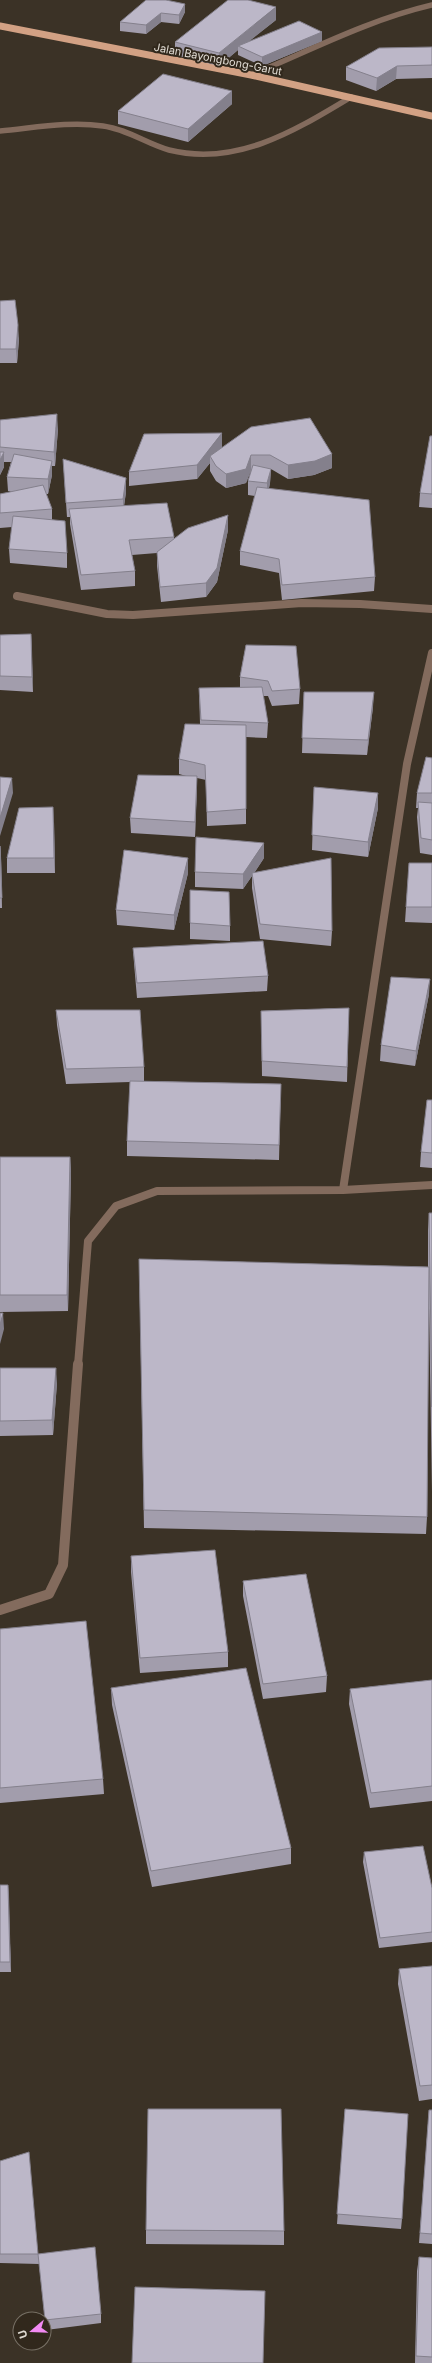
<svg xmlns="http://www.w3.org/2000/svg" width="432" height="2363" font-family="Inter,sans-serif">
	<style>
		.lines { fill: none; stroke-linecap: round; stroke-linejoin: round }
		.minor-far2 { stroke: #836b5d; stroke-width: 5.5 }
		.minor-far1 { stroke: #836b5d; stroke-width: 8 }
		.minor { stroke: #836b5d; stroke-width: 10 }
		.primary { stroke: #d2a184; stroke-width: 7 }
		.wall { fill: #a29dac }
		.shaded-wall { fill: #84808c }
		.building { fill: #bcb7c8; stroke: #84808c }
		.labels { text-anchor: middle; stroke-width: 4; stroke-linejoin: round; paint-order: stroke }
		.far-street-label { font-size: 11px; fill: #e0dbd3; stroke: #31281c }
	</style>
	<rect width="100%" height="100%" fill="#3b3226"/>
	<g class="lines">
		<path class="minor-far2" d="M 251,75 C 311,50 368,20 432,5
			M 0,131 C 34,128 69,121 103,126 C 127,129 147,144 169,150 C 237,167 296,130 351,97"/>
		<path class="minor-far1" d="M 17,596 L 107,614 L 133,615 L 302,603 L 360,604 L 432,609
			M 343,1190 L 407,764 L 432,653
			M 78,1365 L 88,1241 L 116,1206 L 157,1191 L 343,1190 L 432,1185"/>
		<path class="minor" d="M 0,1610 L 49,1594 L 63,1565 L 78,1364"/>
		<path class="primary" d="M 0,26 L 251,75 L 432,116"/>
	</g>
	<path class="wall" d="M 185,4 L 185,12 L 179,24 L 161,22 L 146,34 L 120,31 L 120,22 Z
		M 276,20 L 249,41 L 322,32 L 322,41 L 262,66 L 238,55 L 238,50 L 219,66 L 175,55 L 175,42 Z
		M 432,47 L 432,78 L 396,79 L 376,91 L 346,80 L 346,67 Z
		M 232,91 L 232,104 L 188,142 L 118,124 L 118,111 Z
		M 0,301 L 19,339 L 17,363 L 0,363 Z
		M 0,420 L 58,429 L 55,466 L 52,466 L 52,475 L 48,494 L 46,494 L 52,509 L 52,520 L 67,553 L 67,568 L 10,563 L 9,549 L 12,527 L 0,528 L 0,494 L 13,492 L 8,491 L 7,477 L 11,462 L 4,462 L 4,467 L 0,475 Z
		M 432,436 L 432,508 L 419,507 L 420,493 Z
		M 222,448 L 332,454 L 332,468 L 314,475 L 288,479 L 271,469 L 270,483 L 269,488 L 375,577 L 374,591 L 282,600 L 279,573 L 240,565 L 240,551 L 255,496 L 248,495 L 248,481 L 251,470 L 246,483 L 226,488 L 216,481 L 210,471 L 210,463 L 197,479 L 129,486 L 129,472 Z
		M 63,459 L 126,478 L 126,492 L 124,506 L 174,537 L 174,538 L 228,530 L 217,582 L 206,597 L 161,602 L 157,566 L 157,553 L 132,555 L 135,571 L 135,586 L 81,590 L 70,524 L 70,517 L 67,517 Z
		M 31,634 L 33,692 L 0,690 L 0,635 Z
		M 246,645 L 300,689 L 299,704 L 272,706 L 268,696 L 263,696 L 268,723 L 267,738 L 246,737 L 246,824 L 207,826 L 206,780 L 197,778 L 195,837 L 131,833 L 130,818 L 186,776 L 179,774 L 179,759 L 200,724 L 199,688 L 240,688 L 240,677 Z
		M 304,692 L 373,707 L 367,755 L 302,753 Z
		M 432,758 L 432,855 L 420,853 L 417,817 L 418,808 L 416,808 L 417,793 Z
		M 314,787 L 378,808 L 368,857 L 312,850 Z
		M 54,822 L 55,873 L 7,873 L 7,858 Z
		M 0,846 L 1,856 L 2,908 L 0,908 Z
		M 264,858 L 254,873 L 332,931 L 331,946 L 260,939 L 252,888 L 252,876 L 243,889 L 195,887 L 195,872 Z
		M 409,863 L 432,863 L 432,923 L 405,922 Z
		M 188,873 L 174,930 L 117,925 L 116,910 Z
		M 190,890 L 230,926 L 230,941 L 190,939 Z
		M 133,948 L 268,976 L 267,991 L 137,998 L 134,963 Z
		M 429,994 L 415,1066 L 380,1061 L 381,1045 Z
		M 349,1008 L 347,1082 L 262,1076 L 261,1011 Z
		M 56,1010 L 144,1067 L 144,1081 L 281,1084 L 279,1160 L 127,1156 L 127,1141 L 130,1082 L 66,1084 L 57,1025 Z
		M 432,1100 L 432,1168 L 420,1167 L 421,1152 Z
		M 0,1157 L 70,1157 L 71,1173 L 68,1311 L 0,1312 Z
		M 429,1213 L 432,1213 L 432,1492 L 429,1307 L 427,1517 L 426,1534 L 144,1528 L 139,1259 L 428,1267 L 428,1230 Z
		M 0,1368 L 57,1383 L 53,1435 L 0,1436 Z
		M 131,1556 L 228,1652 L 228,1667 L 140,1673 L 131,1572 Z
		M 243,1581 L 327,1676 L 326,1692 L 263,1699 L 243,1596 Z
		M 0,1629 L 103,1779 L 104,1794 L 0,1803 Z
		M 432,1680 L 432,1801 L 370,1808 L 349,1704 L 350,1689 Z
		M 111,1688 L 291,1848 L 291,1864 L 152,1887 L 112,1705 Z
		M 364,1852 L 432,1888 L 432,1942 L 379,1948 L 363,1862 Z
		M 0,1885 L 8,1885 L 11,1972 L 0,1972 Z
		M 432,1966 L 432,2099 L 419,2101 L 398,1984 L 399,1969 Z
		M 345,2109 L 402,2219 L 401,2229 L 337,2224 Z
		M 429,2110 L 432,2110 L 432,2244 L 419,2243 Z
		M 0,2161 L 38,2254 L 101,2314 L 101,2323 L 46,2330 L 39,2264 L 0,2263 Z
		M 146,2230 L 284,2231 L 284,2245 L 146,2244 Z
		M 419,2257 L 432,2258 L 432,2363 L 415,2363 L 417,2271 Z"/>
	<path class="shaded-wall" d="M 185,4 L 185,12 L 179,24 L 179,15 Z
		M 276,7 L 276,20 L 242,47 L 238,46 L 238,50 L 219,66 L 219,53 Z
		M 161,13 L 161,22 L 146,34 L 146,25 Z
		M 322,32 L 322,41 L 262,66 L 262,57 Z
		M 397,66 L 396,79 L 376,91 L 377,78 Z
		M 232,91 L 232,104 L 188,142 L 188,129 Z
		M 18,325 L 19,339 L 17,363 L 16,349 Z
		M 57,414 L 58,429 L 55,466 L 54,452 Z
		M 222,433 L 222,448 L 210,456 L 210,463 L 197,479 L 197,465 Z
		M 4,452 L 4,467 L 0,475 L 0,460 Z
		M 332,454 L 332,468 L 314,475 L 288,479 L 288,465 Z
		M 251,455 L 251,470 L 246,483 L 226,488 L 226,474 Z
		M 52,461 L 52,475 L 48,494 L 48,479 Z
		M 271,469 L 270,483 L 267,497 L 267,483 Z
		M 126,478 L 126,492 L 123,513 L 123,499 Z
		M 228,515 L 228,530 L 217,582 L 206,597 L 206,583 Z
		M 31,634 L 32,649 L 33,692 L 32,677 Z
		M 374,692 L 373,707 L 367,755 L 368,740 Z
		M 197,776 L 197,791 L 195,837 L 195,822 Z
		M 12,778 L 13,793 L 0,836 L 0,818 Z
		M 378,793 L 378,808 L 368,857 L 368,842 Z
		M 53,807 L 54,822 L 55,873 L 54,858 Z
		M 264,843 L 264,858 L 253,875 L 252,873 L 252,876 L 243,889 L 243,874 Z
		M 0,846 L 1,856 L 2,908 L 2,898 Z
		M 188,858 L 188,873 L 174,930 L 174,915 Z
		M 430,979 L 429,994 L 415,1066 L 416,1051 Z
		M 70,1157 L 71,1173 L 68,1311 L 67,1295 Z
		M 3,1313 L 4,1329 L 0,1344 L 0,1325 Z
		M 56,1368 L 57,1383 L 53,1435 L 52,1420 Z
		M 8,1885 L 9,1895 L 11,1972 L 10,1962 Z"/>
	<path class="building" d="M 146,0 L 166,0 L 185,4 L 179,15 L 161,13 L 146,25 L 120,22 Z
		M 228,0 L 248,0 L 276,7 L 219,53 L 175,42 Z
		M 299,21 L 322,32 L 262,57 L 238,46 Z
		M 432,47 L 432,65 L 397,66 L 377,78 L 346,67 L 379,48 Z
		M 163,74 L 232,91 L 188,129 L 118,111 Z
		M 15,300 L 18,325 L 16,349 L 0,349 L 0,301 Z
		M 57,414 L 54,452 L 0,447 L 0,420 Z
		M 310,418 L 332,454 L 315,461 L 288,465 L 270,455 L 251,455 L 246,469 L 226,474 L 216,466 L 210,456 L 251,427 Z
		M 222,433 L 197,465 L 129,472 L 144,434 Z
		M 430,436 L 432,436 L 432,494 L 420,493 Z
		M 0,452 L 4,452 L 0,460 Z
		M 14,454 L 52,461 L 48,479 L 7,477 Z
		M 63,459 L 126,478 L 123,499 L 66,503 Z
		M 253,465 L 271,469 L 267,483 L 248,481 Z
		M 43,485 L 52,509 L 0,513 L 0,494 Z
		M 257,487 L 369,500 L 375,577 L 282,585 L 279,559 L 240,551 Z
		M 167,503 L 174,537 L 129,540 L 135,571 L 81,575 L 69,509 Z
		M 228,515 L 217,568 L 206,583 L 160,587 L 157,552 L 188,528 Z
		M 13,516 L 65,521 L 67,553 L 9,549 Z
		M 31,634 L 32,677 L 0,676 L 0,635 Z
		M 246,645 L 296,646 L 300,689 L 272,691 L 268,681 L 240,677 Z
		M 262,687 L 268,723 L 201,720 L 199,688 Z
		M 304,692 L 374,692 L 368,740 L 302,738 Z
		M 185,724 L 246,725 L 246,809 L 207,812 L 205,765 L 179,759 Z
		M 426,757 L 432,758 L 432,793 L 417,793 Z
		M 138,775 L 197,776 L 195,822 L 130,818 Z
		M 0,777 L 12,778 L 0,818 Z
		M 314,787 L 378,793 L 368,842 L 312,835 Z
		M 418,802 L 432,803 L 432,840 L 421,838 Z
		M 53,807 L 54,858 L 7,858 L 19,808 Z
		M 196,837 L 264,843 L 243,874 L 195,872 Z
		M 0,846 L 2,898 L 0,898 Z
		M 124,850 L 188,858 L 174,915 L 116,910 Z
		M 331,858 L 332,931 L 260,924 L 252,873 Z
		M 409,863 L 432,863 L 432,907 L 406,907 Z
		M 190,890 L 229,892 L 230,926 L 190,923 Z
		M 263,941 L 268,976 L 137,983 L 133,948 Z
		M 391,977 L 430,979 L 416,1051 L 381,1045 Z
		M 349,1008 L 347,1067 L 262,1061 L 261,1011 Z
		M 56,1010 L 140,1010 L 144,1067 L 66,1069 Z
		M 130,1081 L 281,1084 L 279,1145 L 127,1141 Z
		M 427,1100 L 432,1100 L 432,1153 L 421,1152 Z
		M 0,1157 L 70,1157 L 67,1295 L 0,1295 Z
		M 429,1213 L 432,1213 L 432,1407 Z
		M 139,1259 L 429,1267 L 427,1517 L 144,1510 Z
		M 0,1313 L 3,1313 L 0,1325 Z
		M 0,1368 L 56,1368 L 52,1420 L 0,1421 Z
		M 215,1550 L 228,1652 L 140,1658 L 131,1556 Z
		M 306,1574 L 327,1676 L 263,1684 L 243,1581 Z
		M 86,1621 L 103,1779 L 0,1788 L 0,1629 Z
		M 246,1668 L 291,1848 L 151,1871 L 111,1688 Z
		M 432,1680 L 432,1786 L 371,1793 L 350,1689 Z
		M 423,1846 L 432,1888 L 432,1932 L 380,1938 L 364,1852 Z
		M 0,1885 L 8,1885 L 10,1962 L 0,1962 Z
		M 432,1966 L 432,2085 L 420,2086 L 399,1969 Z
		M 148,2109 L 281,2109 L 284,2231 L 146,2230 Z
		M 345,2109 L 408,2114 L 402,2219 L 337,2214 Z
		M 429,2110 L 432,2110 L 432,2234 L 420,2233 Z
		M 29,2152 L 38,2254 L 0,2254 L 0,2161 Z
		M 95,2247 L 101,2314 L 45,2320 L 38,2254 Z
		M 419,2257 L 432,2258 L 432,2357 L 416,2356 Z
		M 135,2287 L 265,2291 L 263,2363 L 132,2363 Z"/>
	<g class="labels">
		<g class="far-street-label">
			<text transform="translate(218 59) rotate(11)" y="4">Jalan Bayongbong-Garut</text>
		</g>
	</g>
	<g transform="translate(32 2331) rotate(251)"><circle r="19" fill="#31281c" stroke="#777065"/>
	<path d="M0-3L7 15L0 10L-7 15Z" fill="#f28af3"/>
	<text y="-6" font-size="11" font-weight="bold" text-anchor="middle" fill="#e0dbd3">U</text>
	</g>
</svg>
